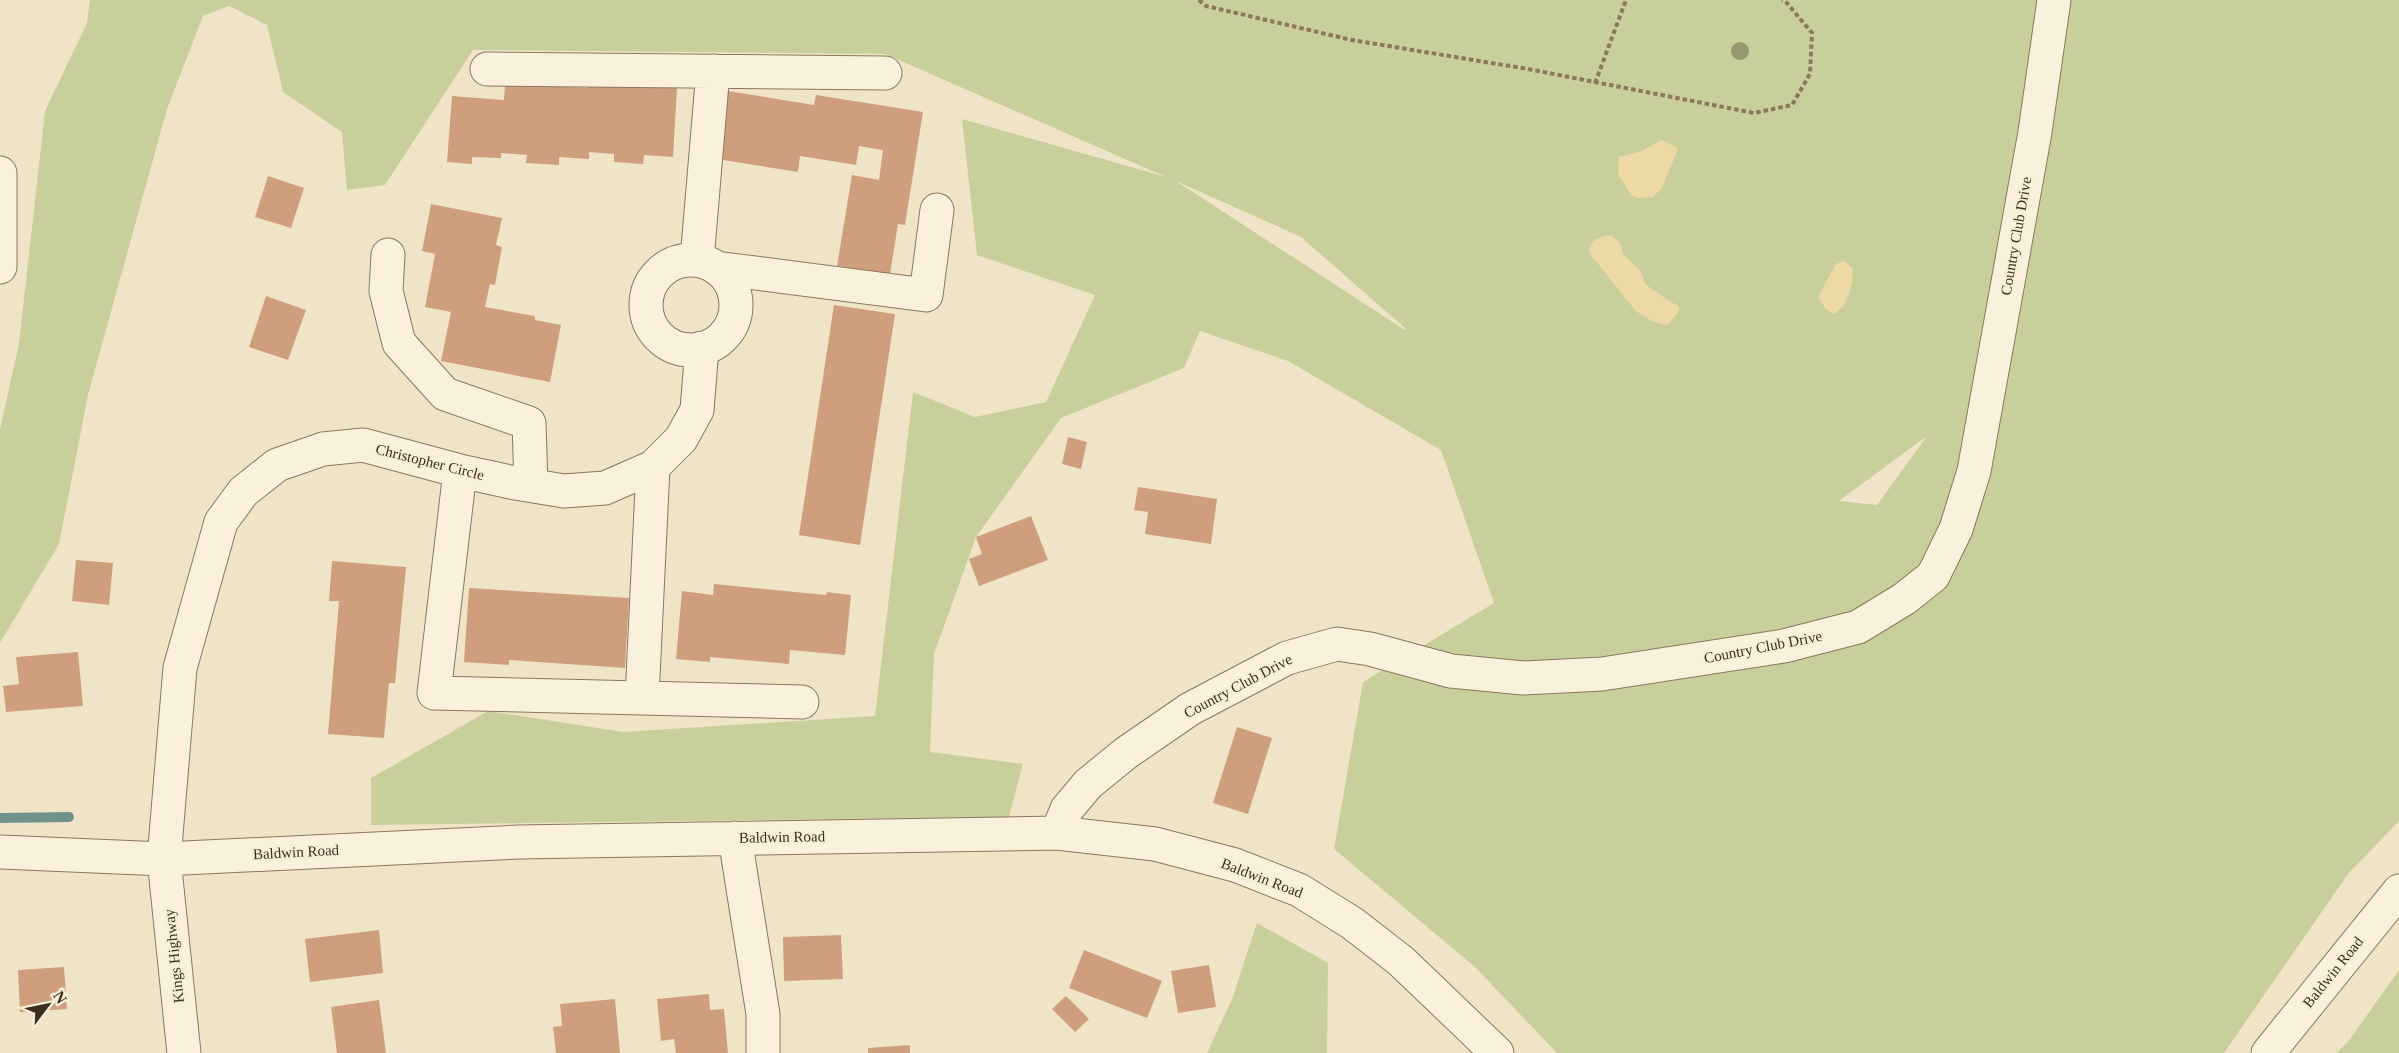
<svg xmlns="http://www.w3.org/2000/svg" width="2399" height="1053" font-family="Georgia,serif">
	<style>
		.green { fill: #c9cf9b; fill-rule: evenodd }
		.sand { fill: #ecd9a5 }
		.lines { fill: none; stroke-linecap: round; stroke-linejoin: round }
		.stream { stroke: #6f938a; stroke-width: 10 }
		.building { fill: #cf9f7d }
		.minor-casing { stroke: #8d765c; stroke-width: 35 }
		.path { stroke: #8d765c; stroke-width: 4; stroke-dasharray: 4.5 3; stroke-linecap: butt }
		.minor { stroke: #faf1dc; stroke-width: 33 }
		.tree { fill: #96986f }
		.labels { text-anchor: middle; stroke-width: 5; stroke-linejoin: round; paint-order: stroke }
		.street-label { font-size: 15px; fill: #3d2e20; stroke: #f7eed8 }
	</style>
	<rect width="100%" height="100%" fill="#f0e4c8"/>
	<path class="green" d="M 90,0 L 2399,0 L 2399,821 L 2348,874 L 2224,1053 L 1557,1053 L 1474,966 L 1334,849 L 1363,682 L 1494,603 L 1441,450 L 1288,361 L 1200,331 L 1184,368 L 1061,418 L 976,537 L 934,654 L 930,752 L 1023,764 L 1009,817 L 371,825 L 371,778 L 488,711 L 623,732 L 875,716 L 913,392 L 975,417 L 1046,402 L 1095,295 L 977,255 L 962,119 L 1166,177 L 885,54 L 473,50 L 385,185 L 347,190 L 342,132 L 283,92 L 267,25 L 229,6 L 203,16 L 167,109 L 88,395 L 59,544 L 0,643 L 0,429 L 19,344 L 45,111 L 87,23 ZM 1176,181 L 1301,237 L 1406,329 L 1405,330 ZM 1927,436 L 1877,505 L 1840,501 L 1840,500 Z
		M 1257,923 L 1328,963 L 1327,1053 L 1207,1053 L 1232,999 Z
		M 2399,970 L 2399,1053 L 2336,1053 L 2348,1042 Z"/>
	<path class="sand" d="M 1661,140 L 1667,142 L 1678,149 L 1662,188 L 1653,197 L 1639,198 L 1632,196 L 1618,174 L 1619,157 L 1642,151 Z
		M 1607,235 L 1612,236 L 1620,243 L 1623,254 L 1639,269 L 1646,285 L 1679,307 L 1679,311 L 1668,325 C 1655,324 1645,318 1635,310 L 1591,255 L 1589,250 L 1593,241 Z
		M 1844,261 L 1852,268 C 1855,282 1847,309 1833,314 L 1825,308 L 1818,297 L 1836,264 Z"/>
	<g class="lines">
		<path class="stream" d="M 0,818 L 69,817"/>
	</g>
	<path class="building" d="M 588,83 L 677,88 L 673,157 L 644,155 L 643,164 L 614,162 L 614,154 L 589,152 L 589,159 L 559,157 L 559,165 L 526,163 L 527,155 L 501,153 L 501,158 L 472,157 L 472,164 L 447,162 L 452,96 L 504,100 L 505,84 L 588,88 Z
		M 728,91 L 814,105 L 816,95 L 923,112 L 905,225 L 898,224 L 890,274 L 837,266 L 852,175 L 879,180 L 883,150 L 859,146 L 856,165 L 800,156 L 798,172 L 717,159 Z
		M 268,176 L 304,188 L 291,228 L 255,217 Z
		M 431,204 L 502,218 L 496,245 L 502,247 L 495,285 L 490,284 L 485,307 L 535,316 L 535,320 L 561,325 L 550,382 L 441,361 L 451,312 L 425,307 L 435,254 L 422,251 Z
		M 266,296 L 306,310 L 288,360 L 249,347 Z
		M 834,305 L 895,314 L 860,545 L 799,535 Z
		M 1068,437 L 1087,442 L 1081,469 L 1062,464 Z
		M 1138,487 L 1217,499 L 1211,544 L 1145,534 L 1148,512 L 1134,510 Z
		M 1031,516 L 1048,560 L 979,586 L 969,559 L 982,554 L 976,537 Z
		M 76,560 L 113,563 L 109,605 L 72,601 Z
		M 332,561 L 406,567 L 395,683 L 389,683 L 384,738 L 328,734 L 339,601 L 329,601 Z
		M 714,584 L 826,595 L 827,592 L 851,595 L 845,655 L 790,650 L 789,664 L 710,657 L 710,662 L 676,659 L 682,591 L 713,595 Z
		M 469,588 L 629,598 L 625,668 L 509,660 L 509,665 L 464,662 Z
		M 78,652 L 83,706 L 6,712 L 3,686 L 19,684 L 16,657 Z
		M 1237,727 L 1272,738 L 1248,814 L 1213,803 Z
		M 379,930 L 383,973 L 310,982 L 305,939 Z
		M 841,935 L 843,979 L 784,981 L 783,937 Z
		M 1084,950 L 1162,981 L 1147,1018 L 1069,988 Z
		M 1209,965 L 1216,1007 L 1178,1013 L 1171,971 Z
		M 64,967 L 67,1009 L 20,1012 L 18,970 Z
		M 709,994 L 710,1010 L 724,1009 L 728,1053 L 676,1053 L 674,1039 L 661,1041 L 657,999 Z
		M 1066,996 L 1089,1019 L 1075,1032 L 1052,1009 Z
		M 615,999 L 620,1053 L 556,1053 L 553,1027 L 562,1026 L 560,1004 Z
		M 379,1000 L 386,1053 L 337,1053 L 331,1007 Z
		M 910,1045 L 910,1053 L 868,1053 L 868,1048 Z"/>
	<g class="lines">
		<defs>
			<path id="minor" d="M 487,69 L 885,73
				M 0,173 L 0,267
				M 388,255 L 386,291 L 399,343 L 445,394 L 529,423 L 531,485
				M 697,260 L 713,71
				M646 305a45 45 0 1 1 90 0a45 45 0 1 1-90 0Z
				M 716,268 L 926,295 L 937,210
				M 460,471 L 434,693 L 802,702
				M 642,698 L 653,467
				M 1057,833 L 1067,809 L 1088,784 L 1126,753 L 1190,709 L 1287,658 L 1337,644 L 1370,649 L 1451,671 L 1523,678 L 1602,674 L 1784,646 L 1858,627 L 1904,599 L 1933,576 L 1956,529 L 1974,471 L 2035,132 L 2054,0
				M 735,838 L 763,1014 L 763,1053
				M 0,852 L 164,859 L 519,842 L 1057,833 L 1155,844 L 1235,865 L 1299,890 L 1352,923 L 1401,961 L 1497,1053
				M 184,1053 L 164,859 L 180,668 L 221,522 L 243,492 L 277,465 L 323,449 L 363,445 L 460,471 L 510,482 L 564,491 L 605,488 L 653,467 L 681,439 L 697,410 L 702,348
				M 2268,1053 L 2399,891"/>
		</defs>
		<use href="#minor" class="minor-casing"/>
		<path class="path" d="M 1199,0 L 1206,6 L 1352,40 L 1528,69 L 1754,113 L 1792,105 L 1810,74 L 1812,33 L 1787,3 L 1782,0
			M 1595,83 L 1626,0"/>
		<use href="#minor" class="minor"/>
	</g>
	<circle class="tree" cx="1740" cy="51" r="9"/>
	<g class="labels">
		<g class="street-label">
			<text transform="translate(2016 236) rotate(-80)" y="5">Country Club Drive</text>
			<text transform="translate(430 462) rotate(14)" y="5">Christopher Circle</text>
			<text transform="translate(1763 647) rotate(-11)" y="5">Country Club Drive</text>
			<text transform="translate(1238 686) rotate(-28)" y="5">Country Club Drive</text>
			<text transform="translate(782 837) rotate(-1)" y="5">Baldwin Road</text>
			<text transform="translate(296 852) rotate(-3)" y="5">Baldwin Road</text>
			<text transform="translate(1262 878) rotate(21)" y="5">Baldwin Road</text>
			<text transform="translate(174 956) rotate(-96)" y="5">Kings Highway</text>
			<text transform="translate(2333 972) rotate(-51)" y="5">Baldwin Road</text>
		</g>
	</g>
	<g transform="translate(48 1005) rotate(58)" stroke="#f7eed8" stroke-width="4.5" paint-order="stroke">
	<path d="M0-4.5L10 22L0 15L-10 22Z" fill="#3d2e20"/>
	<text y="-9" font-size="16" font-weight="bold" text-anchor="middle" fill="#3d2e20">N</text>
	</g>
</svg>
